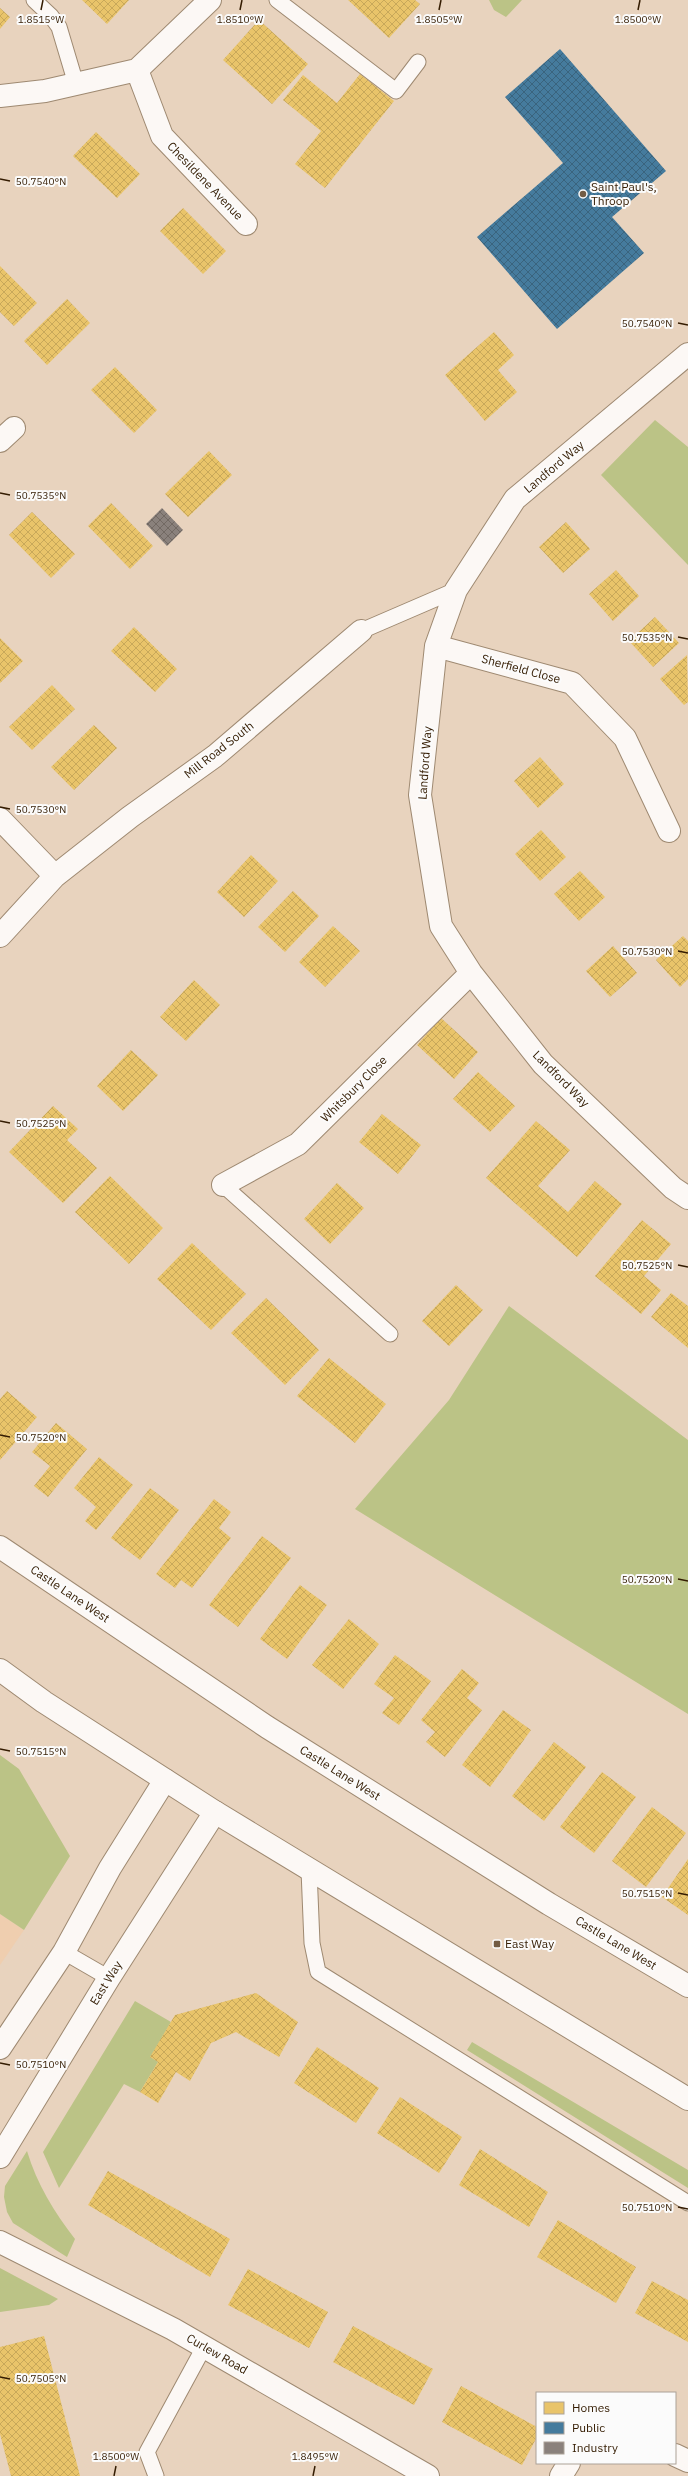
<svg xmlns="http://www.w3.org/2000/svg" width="688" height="2476" font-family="'IBM Plex Sans',sans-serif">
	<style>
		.built { fill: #efceaf }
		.green { fill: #bbc386 }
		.homes { fill: url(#homes-cross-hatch) }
		.public { fill: url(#public-cross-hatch) }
		.industry { fill: url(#industry-cross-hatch) }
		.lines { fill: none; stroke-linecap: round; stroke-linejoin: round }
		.lane-casing { stroke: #9e8971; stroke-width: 17 }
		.street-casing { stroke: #9e8971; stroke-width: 24 }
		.secondary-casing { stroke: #9e8971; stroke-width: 24 }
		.primary-casing { stroke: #9e8971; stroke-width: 24 }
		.lane { stroke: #fcf8f5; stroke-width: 15 }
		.street { stroke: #fcf8f5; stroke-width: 22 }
		.secondary { stroke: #fcf8f5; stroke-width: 22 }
		.primary { stroke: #fcf8f5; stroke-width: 22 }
		.ticks { fill: none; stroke: #341c02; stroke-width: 1.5 }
		.poi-dot { fill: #735c44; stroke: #fbfbfb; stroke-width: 1.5 }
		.labels { text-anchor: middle; stroke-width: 4; stroke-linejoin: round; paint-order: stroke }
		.street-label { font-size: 12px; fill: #341c02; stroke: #fbfbfb }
		.poi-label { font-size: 12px; fill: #341c02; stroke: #fbfbfb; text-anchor: start }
		.ticks-label { font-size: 10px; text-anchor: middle; fill: #341c02; stroke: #fbfbfb; stroke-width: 4; stroke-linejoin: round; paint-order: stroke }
	</style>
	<defs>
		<pattern id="homes-cross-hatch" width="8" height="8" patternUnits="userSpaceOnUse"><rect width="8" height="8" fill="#e9c46a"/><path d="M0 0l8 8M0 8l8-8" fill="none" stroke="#c8a85a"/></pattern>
		<pattern id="public-cross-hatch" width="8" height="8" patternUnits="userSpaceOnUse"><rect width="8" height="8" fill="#457b9d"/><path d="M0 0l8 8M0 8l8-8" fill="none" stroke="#3a647e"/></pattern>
		<pattern id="industry-cross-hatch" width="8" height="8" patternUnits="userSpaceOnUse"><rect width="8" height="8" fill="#8a817c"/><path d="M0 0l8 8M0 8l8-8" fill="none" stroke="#726963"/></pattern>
	</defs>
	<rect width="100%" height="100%" fill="#e8d3be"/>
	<path class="built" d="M 0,1914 L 24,1930 L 0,1965 Z"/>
	<path class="green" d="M 489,0 L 522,0 L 506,17 L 494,10 Z
		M 655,420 L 688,447 L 688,565 L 601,475 Z
		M 509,1306 L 688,1440 L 688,1714 L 355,1509 L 449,1400 Z
		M 0,1755 L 19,1769 L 70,1856 L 24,1930 L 0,1914 Z
		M 135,2001 L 171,2022 L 151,2057 L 158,2062 L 140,2092 L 124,2084 L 59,2188 L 43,2152 Z
		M 472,2042 L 688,2170 L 688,2188 L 467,2050 Z
		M 27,2151 C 37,2184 54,2212 75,2239 L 67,2257 L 13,2223 L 7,2212 L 4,2197 L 5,2186 Z
		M 0,2268 L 58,2299 L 49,2305 L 0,2312 Z"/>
	<path class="homes" d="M 82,0 L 129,0 L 107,24 Z
		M 348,0 L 415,0 L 420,4 L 389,38 Z
		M 0,8 L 10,17 L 0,29 Z
		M 259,20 L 308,64 L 272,104 L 223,60 Z
		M 360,74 L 394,101 L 325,188 L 295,164 L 321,131 L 283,100 L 303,75 L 337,103 Z
		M 96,132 L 140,174 L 117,198 L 73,156 Z
		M 183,208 L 226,251 L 203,274 L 160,231 Z
		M 0,266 L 37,303 L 14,326 L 0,312 Z
		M 67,299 L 90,323 L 47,365 L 24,341 Z
		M 494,332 L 514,355 L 498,370 L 517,392 L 485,421 L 445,375 Z
		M 115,367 L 157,410 L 134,433 L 91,390 Z
		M 209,451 L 232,475 L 188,517 L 165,494 Z
		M 111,503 L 153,546 L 130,569 L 88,526 Z
		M 32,512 L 75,554 L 51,578 L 9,535 Z
		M 566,522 L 590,549 L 563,573 L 539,547 Z
		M 616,570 L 639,596 L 613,621 L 589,594 Z
		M 655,617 L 679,643 L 653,667 L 629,641 Z
		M 134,627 L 177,669 L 155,692 L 111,651 Z
		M 0,638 L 23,661 L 0,683 Z
		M 687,655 L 688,702 L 684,705 L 660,679 Z
		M 52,685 L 75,709 L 32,750 L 9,727 Z
		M 94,725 L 117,748 L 74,790 L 51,767 Z
		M 540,757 L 564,784 L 538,808 L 514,781 Z
		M 541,830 L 566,857 L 540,881 L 515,854 Z
		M 251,855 L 278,881 L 244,917 L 217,892 Z
		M 580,871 L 605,897 L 579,921 L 554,894 Z
		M 293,891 L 319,916 L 285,952 L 258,927 Z
		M 333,926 L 360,951 L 325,987 L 299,962 Z
		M 683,936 L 688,941 L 688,979 L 680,987 L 656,960 Z
		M 613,946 L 637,973 L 610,997 L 586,971 Z
		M 194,980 L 220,1005 L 186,1041 L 160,1017 Z
		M 441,1018 L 478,1052 L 454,1079 L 417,1045 Z
		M 131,1050 L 158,1075 L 123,1111 L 97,1086 Z
		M 478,1072 L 515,1106 L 490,1132 L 453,1099 Z
		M 53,1106 L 78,1129 L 67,1140 L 97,1168 L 63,1203 L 9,1152 Z
		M 382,1114 L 421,1145 L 398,1174 L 359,1142 Z
		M 536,1121 L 570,1150 L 538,1186 L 568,1212 L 595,1181 L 622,1204 L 577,1257 L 486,1178 Z
		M 110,1176 L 163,1228 L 129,1264 L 75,1212 Z
		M 337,1183 L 364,1208 L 330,1244 L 304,1219 Z
		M 642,1220 L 671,1244 L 644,1276 L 661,1290 L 641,1314 L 595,1276 Z
		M 192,1243 L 246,1294 L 211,1330 L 157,1279 Z
		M 456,1285 L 483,1310 L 449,1346 L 422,1321 Z
		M 671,1293 L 688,1306 L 688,1348 L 651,1317 Z
		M 266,1298 L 319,1350 L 285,1385 L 231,1333 Z
		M 329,1358 L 386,1404 L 355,1443 L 297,1396 Z
		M 7,1391 L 37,1417 L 0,1460 L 0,1399 Z
		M 56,1423 L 87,1449 L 48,1497 L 34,1486 L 50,1466 L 32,1452 Z
		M 99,1457 L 133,1485 L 96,1530 L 85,1521 L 96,1507 L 74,1488 Z
		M 150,1488 L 179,1510 L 140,1560 L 111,1538 Z
		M 214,1499 L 231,1512 L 219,1528 L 231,1538 L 192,1588 L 181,1580 L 175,1588 L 156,1574 Z
		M 262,1536 L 291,1558 L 238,1627 L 209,1605 Z
		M 300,1585 L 327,1605 L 287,1659 L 260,1639 Z
		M 349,1619 L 379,1644 L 343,1689 L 312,1665 Z
		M 395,1655 L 431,1681 L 399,1725 L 382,1713 L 394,1698 L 374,1684 Z
		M 462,1669 L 479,1683 L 467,1698 L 482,1710 L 445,1757 L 426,1742 L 435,1732 L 421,1720 Z
		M 503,1710 L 531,1730 L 490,1787 L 462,1765 Z
		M 554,1742 L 586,1767 L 544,1821 L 512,1796 Z
		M 602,1772 L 636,1797 L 594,1853 L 560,1827 Z
		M 652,1807 L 686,1833 L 646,1887 L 612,1861 Z
		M 688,1859 L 688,1915 L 662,1897 Z
		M 256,1993 L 298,2022 L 279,2057 L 236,2032 L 211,2043 L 190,2081 L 176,2072 L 158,2103 L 140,2092 L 158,2062 L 150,2057 L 175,2015 Z
		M 317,2047 L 379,2088 L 356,2123 L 294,2083 Z
		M 400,2097 L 462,2137 L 439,2173 L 377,2133 Z
		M 480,2149 L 548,2192 L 529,2227 L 459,2185 Z
		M 108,2171 L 230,2239 L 210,2277 L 88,2205 Z
		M 558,2220 L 636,2267 L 616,2303 L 537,2257 Z
		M 248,2269 L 328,2312 L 309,2348 L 228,2305 Z
		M 652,2281 L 688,2300 L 688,2342 L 635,2313 Z
		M 353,2326 L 433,2369 L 414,2405 L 333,2362 Z
		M 44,2336 L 80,2476 L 11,2476 L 0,2434 L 0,2347 Z
		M 461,2386 L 537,2427 L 537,2437 L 522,2465 L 442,2422 Z"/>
	<path class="public" d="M 560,49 L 666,171 L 612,217 L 644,253 L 557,329 L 477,237 L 563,163 L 505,97 Z"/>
	<path class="industry" d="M 162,508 L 183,530 L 167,546 L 146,524 Z"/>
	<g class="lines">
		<defs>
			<path id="lane" d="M 34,0 L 51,16 L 59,27 L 76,84
				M 277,0 L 396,91 L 418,62
				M 361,631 L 456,590
				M 223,1185 L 390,1334
				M 309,1870 L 312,1943 L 318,1972 L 688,2203
				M 64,1952 L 109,1978
				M 156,2476 L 147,2452 L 204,2347"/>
			<path id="street" d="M 137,70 L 162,136 L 246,224
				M 0,96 L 45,91 L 137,70 L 210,0
				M 688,354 L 515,499 L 456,590 L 436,646 L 420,795 L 441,926 L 471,973 L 543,1064 L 673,1188 L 688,1198
				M 0,441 L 14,428
				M 436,646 L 572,683 L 625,738 L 669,831
				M 0,819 L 55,876
				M 0,936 L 55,876 L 130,817 L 215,756 L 361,631
				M 223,1185 L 298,1144 L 471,973
				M 0,1547 L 267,1727 L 549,1904 L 688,1986
				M 0,2242 L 173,2329 L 428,2476
				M 675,2455 L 688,2461
				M 561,2476 L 569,2463"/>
			<path id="secondary" d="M 0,2048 L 64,1952 L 110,1868 L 165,1780
				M 0,2157 L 109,1978 L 215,1812"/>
			<path id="primary" d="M 0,1670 L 44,1702 L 215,1812 L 688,2099"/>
		</defs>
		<use href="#lane" class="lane-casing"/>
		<use href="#street" class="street-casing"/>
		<use href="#secondary" class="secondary-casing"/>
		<use href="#primary" class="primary-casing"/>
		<use href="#lane" class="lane"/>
		<use href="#street" class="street"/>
		<use href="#secondary" class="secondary"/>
		<use href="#primary" class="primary"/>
	</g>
	<path class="ticks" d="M 41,10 L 43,0M 240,10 L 242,0M 439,10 L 441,0M 638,10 L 640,0M 0,179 L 10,181M 678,323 L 688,325M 0,493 L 10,495M 678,637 L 688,639M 0,807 L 10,809M 678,951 L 688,953M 0,1121 L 10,1123M 678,1265 L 688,1267M 0,1435 L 10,1437M 678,1579 L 688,1581M 0,1749 L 10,1751M 678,1893 L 688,1895M 0,2063 L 10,2065M 678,2207 L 688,2209M 0,2377 L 10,2379M 114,2476 L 116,2466M 313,2476 L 315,2466"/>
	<g class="poi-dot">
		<circle cx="583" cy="194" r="4"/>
		<rect x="493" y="1940" width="8" height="8" rx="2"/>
	</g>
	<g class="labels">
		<g class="street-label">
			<text transform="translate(205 181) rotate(46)" y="4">Chesildene Avenue</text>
			<text transform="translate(554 467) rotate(-40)" y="4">Landford Way</text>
			<text transform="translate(521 669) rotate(15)" y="4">Sherfield Close</text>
			<text transform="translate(219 750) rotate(-38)" y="4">Mill Road South</text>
			<text transform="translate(425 763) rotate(-86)" y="4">Landford Way</text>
			<text transform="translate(561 1079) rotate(45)" y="4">Landford Way</text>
			<text transform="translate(354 1089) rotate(-45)" y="4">Whitsbury Close</text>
			<text transform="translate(70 1594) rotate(34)" y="4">Castle Lane West</text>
			<text transform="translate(340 1773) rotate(32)" y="4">Castle Lane West</text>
			<text transform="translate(616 1943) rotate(31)" y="4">Castle Lane West</text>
			<text transform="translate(106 1983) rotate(-58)" y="4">East Way</text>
			<text transform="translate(217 2354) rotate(30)" y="4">Curlew Road</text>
		</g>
		<g class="poi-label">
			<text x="591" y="191">Saint Paul's,<tspan x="591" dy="14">Throop</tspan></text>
			<text x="505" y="1948">East Way</text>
		</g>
	</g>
	<g class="ticks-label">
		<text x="41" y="23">1.8515°W</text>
		<text x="240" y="23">1.8510°W</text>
		<text x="439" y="23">1.8505°W</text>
		<text x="638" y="23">1.8500°W</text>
		<text x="41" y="185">50.7540°N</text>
		<text x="647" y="327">50.7540°N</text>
		<text x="41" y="499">50.7535°N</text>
		<text x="647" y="641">50.7535°N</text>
		<text x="41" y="813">50.7530°N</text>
		<text x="647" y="955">50.7530°N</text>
		<text x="41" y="1127">50.7525°N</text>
		<text x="647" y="1269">50.7525°N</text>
		<text x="41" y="1441">50.7520°N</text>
		<text x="647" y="1583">50.7520°N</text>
		<text x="41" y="1755">50.7515°N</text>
		<text x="647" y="1897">50.7515°N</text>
		<text x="41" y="2068">50.7510°N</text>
		<text x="647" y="2211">50.7510°N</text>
		<text x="41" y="2382">50.7505°N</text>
		<text x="116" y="2460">1.8500°W</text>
		<text x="315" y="2460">1.8495°W</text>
	</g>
	<rect x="536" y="2392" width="140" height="72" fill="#fbfbfb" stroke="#aba297"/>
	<rect x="544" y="2402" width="20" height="12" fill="#e9c46a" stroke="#aba297"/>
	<text x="572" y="2412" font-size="12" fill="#341c02">Homes</text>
	<rect x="544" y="2422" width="20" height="12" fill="#457b9d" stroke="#aba297"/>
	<text x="572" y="2432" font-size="12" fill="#341c02">Public</text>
	<rect x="544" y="2442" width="20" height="12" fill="#8a817c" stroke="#aba297"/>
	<text x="572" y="2452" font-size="12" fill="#341c02">Industry</text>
</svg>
